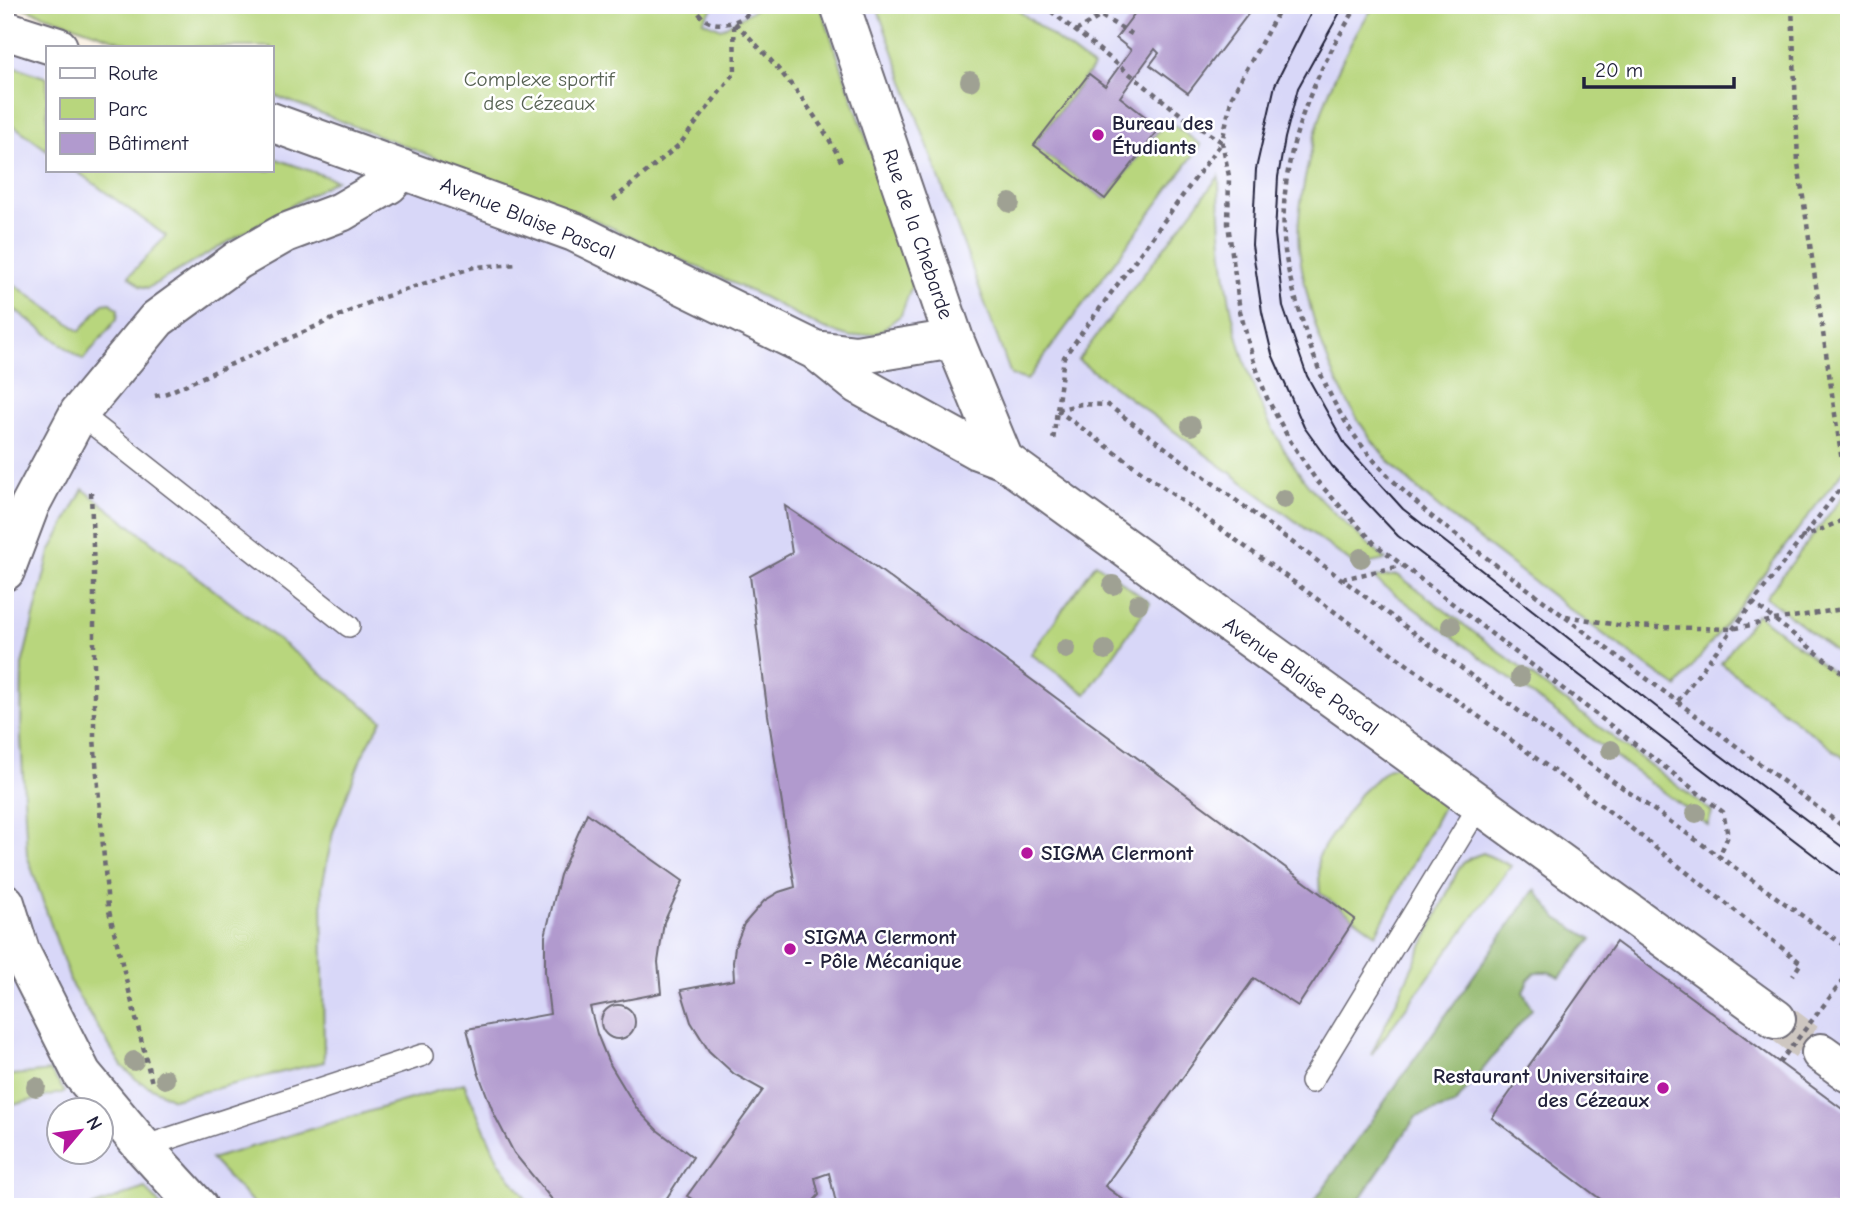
<svg xmlns="http://www.w3.org/2000/svg" width="1854" height="1212" font-family="'Comic Neue',sans-serif">
	<style>
		.built { fill: #d8d7f8; fill-rule: evenodd }
		.green { fill: #b8d67d; stroke: #6d7c5c; stroke-width: 2 }
		.forest { fill: #92b76c; stroke: #5a6c54; stroke-width: 2 }
		.building { fill: #b19ace }
		.lines { fill: none; stroke-linecap: round; stroke-linejoin: round }
		.street-tunnel { stroke: #cec7c1; stroke-width: 38; stroke-dasharray: 38 19; stroke-linecap: butt }
		.lane-casing { stroke: #6d6a75; stroke-width: 24 }
		.street-casing { stroke: #6d6a75; stroke-width: 42 }
		.path { stroke: #6d6a75; stroke-width: 4.5; stroke-dasharray: 5 5; stroke-linecap: butt }
		.lane { stroke: #fff; stroke-width: 21 }
		.street { stroke: #fff; stroke-width: 38 }
		.tram { stroke: #22223b; stroke-width: 2 }
		.path-bridge { stroke: #6d6a75; stroke-width: 4.5; stroke-dasharray: 5 5; stroke-linecap: butt }
		.tree { fill: #9fa193 }
		.poi-dot { fill: #b5179e; stroke: #fff; stroke-width: 2.5 }
		.labels { text-anchor: middle; stroke-width: 5; stroke-linejoin: round; paint-order: stroke }
		.park-label { font-size: 21px; fill: #566152; stroke: #fff }
		.poi-label { font-size: 21px; font-weight: bold; fill: #22223b; stroke: #fff; text-anchor: start }
		.street-label { font-size: 21px; fill: #22223b; stroke: #fff }
	</style>
	<rect width="100%" height="100%" fill="#fff"/>
	<filter id="ink" filterUnits="userSpaceOnUse"><feTurbulence type="fractalNoise" baseFrequency=".0143" numOctaves="2"/><feDisplacementMap in="SourceGraphic" scale="14" xChannelSelector="R" yChannelSelector="G"/><feConvolveMatrix kernelMatrix="1 2 1 2 8 2 1 2 1" color-interpolation-filters="sRGB"/></filter>
	<filter id="wash" filterUnits="userSpaceOnUse"><feTurbulence type="fractalNoise" baseFrequency=".00686" numOctaves="4" result="noise"/><feDisplacementMap in="SourceGraphic" scale="28" xChannelSelector="R" yChannelSelector="G"/><feGaussianBlur stdDeviation="1.57" result="paint"/><feColorMatrix in="noise" values="0 0 0 0 0 0 0 0 0 0 0 0 0 0 0 0 0 1.4 0 .05"/><feComposite in="paint" operator="in"/></filter>
	<g filter="url(#wash)">
		<rect width="100%" height="100%" fill="#f9f0e2"/>
		<path class="built" d="M 715,5 L 1849,5 L 1849,1207 L 5,1207 L 5,30 L 47,47 L 47,170 L 271,170 L 271,86 L 705,19 ZM 60,1110 L 102,1110 L 102,1152 L 60,1152 Z"/>
		<path class="green" d="M 15,5 L 715,5 L 703,21 L 721,29 L 762,5 L 820,5 L 893,215 L 912,285 L 901,315 L 878,333 L 851,337 L 822,328 L 763,297 L 584,215 L 271,94 L 271,47 L 137,47 Z
			M 882,5 L 1011,5 L 1093,67 L 1034,145 L 1105,199 L 1167,120 L 1201,145 L 1027,380 L 1011,375 L 878,10 Z
			M 1375,5 L 1849,5 L 1849,463 L 1677,687 C 1618,646 1562,604 1506,560 C 1466,529 1424,499 1389,461 C 1338,404 1309,325 1299,249 C 1296,222 1303,186 1309,160 C 1320,107 1343,48 1375,5 Z
			M 5,63 L 47,78 L 47,150 L 5,119 Z
			M 271,157 L 336,180 L 148,288 L 140,286 L 129,276 L 166,236 L 75,170 L 271,170 Z
			M 1219,176 C 1219,281 1239,391 1303,478 C 1326,509 1358,534 1386,560 L 1356,566 L 1078,360 Z
			M 5,278 L 80,331 L 103,304 L 111,303 L 118,309 L 117,319 L 83,360 L 7,304 Z
			M 1849,488 L 1849,662 L 1766,597 Z
			M 83,489 L 382,720 L 362,756 L 333,832 L 322,887 L 324,1062 L 173,1099 L 138,1081 L 122,1066 L 72,986 L 27,855 L 21,737 L 22,665 L 50,552 Z
			M 1096,563 L 1150,603 L 1086,694 L 1031,654 Z
			M 1398,575 L 1712,812 L 1708,825 L 1373,578 Z
			M 1757,614 L 1849,685 L 1849,762 L 1721,663 Z
			M 1398,765 L 1446,801 L 1376,934 L 1320,893 L 1318,858 L 1325,845 L 1360,794 L 1387,769 Z
			M 1483,853 L 1511,866 L 1371,1055 L 1460,866 L 1470,858 Z
			M 50,1071 L 65,1092 L 5,1107 L 5,1076 Z
			M 464,1083 L 499,1162 L 532,1207 L 257,1207 L 211,1159 Z
			M 145,1188 L 162,1207 L 91,1207 Z"/>
		<path class="forest" d="M 1535,889 L 1557,918 L 1592,939 L 1560,977 L 1549,972 L 1536,972 L 1528,980 L 1523,992 L 1532,1009 L 1454,1105 L 1416,1117 L 1354,1207 L 1310,1207 Z"/>
		<g id="blocks">
			<path class="building" d="M 1141,5 L 1255,5 L 1188,93 L 1150,65 L 1159,53 L 1155,49 L 1120,97 L 1160,128 L 1105,199 L 1034,145 L 1089,74 L 1105,86 L 1131,50 L 1116,38 Z
				M 785,506 L 865,559 L 941,616 L 986,646 L 1355,919 L 1298,1006 L 1254,978 L 1105,1186 L 1133,1207 L 837,1207 L 829,1173 L 815,1178 L 819,1195 L 808,1207 L 706,1207 L 687,1196 L 763,1090 L 734,1074 L 709,1051 L 691,1022 L 681,990 L 734,980 L 733,962 L 735,947 L 744,924 L 764,901 L 779,892 L 795,887 L 768,715 L 750,576 L 792,553 Z
				M 587,813 L 683,881 L 664,922 L 658,962 L 661,993 L 590,1007 L 597,1034 L 608,1061 L 637,1109 L 657,1130 L 693,1157 L 661,1207 L 558,1207 L 514,1153 L 494,1114 L 478,1072 L 467,1029 L 550,1014 L 545,971 L 545,936 L 560,875 Z
				M 1616,942 L 1849,1114 L 1849,1207 L 1611,1207 L 1492,1118 Z
				M601 1022a17 17 0 1 1 34 0a17 17 0 1 1-34 0Z"/>
		</g>
	</g>
	<g filter="url(#ink)">
		<use href="#blocks" fill-opacity="0" stroke="#6d6a75" stroke-width="2"/>
		<g class="lines">
			<path class="street-tunnel" d="M 1776,1019 L 1821,1053"/>
			<defs>
				<path id="lane" d="M 79,413 L 349,626
					M 1311,1082 L 1479,806
					M 143,1147 L 423,1055"/>
				<path id="street" d="M 840,5 L 954,339 L 1004,460
					M 5,30 L 58,47
					M 271,122 L 574,232 L 815,350 L 857,384 L 977,450 L 1004,460 L 1776,1019
					M 815,350 L 856,355 L 954,339
					M 5,571 L 30,505 L 79,413 L 157,319 L 238,260 L 285,233 L 341,212 L 389,184 L 402,169
					M 5,903 L 20,951 L 82,1074 L 143,1147 L 198,1207
					M 1821,1053 L 1849,1073"/>
			</defs>
			<use href="#lane" class="lane-casing"/>
			<use href="#street" class="street-casing"/>
			<path class="path" d="M 693,5 C 696,9 700,15 704,19 C 720,30 747,21 755,5
				M 1043,5 L 1189,121 L 1222,142 L 1064,357 L 1053,441
				M 1282,5 L 1232,96 L 1222,142 L 1229,176 L 1228,224 L 1240,311 L 1253,359 L 1267,398 L 1289,439 L 1316,480 L 1375,544 L 1723,812 L 1728,836 L 1719,857
				M 1358,5 C 1310,80 1276,161 1285,251 C 1288,275 1296,300 1303,323 C 1313,357 1326,391 1345,421 C 1367,458 1399,487 1431,516 L 1849,831
				M 1792,5 L 1798,163 L 1845,482 L 1849,526
				M 735,23 C 778,65 816,111 843,165
				M 1076,31 L 1101,16 L 1132,34
				M 613,200 L 680,144 L 735,72 L 734,22
				M 5,385 L 9,382
				M 155,396 L 167,393 L 375,300 L 474,267 L 519,264
				M 1057,410 L 1617,817 L 1801,963 L 1793,975
				M 1057,410 L 1081,404 L 1108,405 L 1602,773 L 1849,949
				M 91,492 L 94,573 L 94,738 L 108,907 L 152,1083
				M 1801,538 L 1848,518
				M 1342,579 L 1401,566
				M 1752,602 L 1849,678
				M 1566,616 L 1623,626 L 1732,629 L 1774,620 L 1849,608
				M 1678,701 L 1849,477
				M 1848,974 L 1849,972"/>
			<use href="#lane" class="lane"/>
			<use href="#street" class="street"/>
			<path class="tram" d="M 1315,5 L 1275,85 L 1256,169 L 1252,245 L 1262,312 L 1272,354 L 1304,427 L 1332,466 L 1398,536 L 1849,882
				M 1344,5 L 1298,88 L 1285,138 L 1278,177 L 1275,234 L 1283,307 L 1307,376 L 1346,446 L 1403,509 L 1663,712 L 1849,852"/>
			<path class="path-bridge" d="M 1779,1063 L 1848,974"/>
		</g>
		<g class="tree">
			<circle cx="970" cy="81" r="10"/>
			<circle cx="1010" cy="203" r="10"/>
			<circle cx="1191" cy="426" r="10"/>
			<circle cx="1284" cy="499" r="10"/>
			<circle cx="1361" cy="558" r="10"/>
			<circle cx="1113" cy="585" r="10"/>
			<circle cx="1138" cy="604" r="10"/>
			<circle cx="1451" cy="626" r="10"/>
			<circle cx="1066" cy="649" r="10"/>
			<circle cx="1105" cy="650" r="10"/>
			<circle cx="1520" cy="677" r="10"/>
			<circle cx="1611" cy="750" r="10"/>
			<circle cx="1696" cy="813" r="10"/>
			<circle cx="134" cy="1061" r="10"/>
			<circle cx="165" cy="1079" r="10"/>
			<circle cx="36" cy="1087" r="10"/>
		</g>
	</g>
	<g class="poi-dot">
		<circle cx="1098" cy="135" r="7"/>
		<circle cx="1027" cy="853" r="7"/>
		<circle cx="790" cy="949" r="7"/>
		<circle cx="1663" cy="1088" r="7"/>
	</g>
	<g class="labels">
		<g class="park-label">
			<text x="539" y="86">Complexe sportif<tspan x="539" dy="24">des Cézeaux</tspan></text>
		</g>
		<g class="poi-label">
			<text x="1112" y="130">Bureau des<tspan x="1112" dy="24">Étudiants</tspan></text>
			<text x="1041" y="860">SIGMA Clermont</text>
			<text x="804" y="944">SIGMA Clermont<tspan x="804" dy="24">- Pôle Mécanique</tspan></text>
			<text x="1649" y="1083" text-anchor="end">Restaurant Universitaire<tspan x="1649" dy="24">des Cézeaux</tspan></text>
		</g>
		<g class="street-label">
			<text transform="translate(528 218) rotate(22)" y="7">Avenue Blaise Pascal</text>
			<text transform="translate(918 234) rotate(71)" y="7">Rue de la Chebarde</text>
			<text transform="translate(1301 676) rotate(36)" y="7">Avenue Blaise Pascal</text>
		</g>
	</g>
	<rect width="1854" height="1212" fill="none" stroke="#fff" stroke-width="28"/>
	<rect x="46" y="46" width="228" height="126" fill="#ffffff" stroke="#a7a7b1" stroke-width="2"/>
	<rect x="60" y="68" width="35" height="10" fill="#ffffff" stroke="#a7a7b1" stroke-width="2"/>
	<text x="108" y="80" font-size="21" fill="#22223b">Route</text>
	<rect x="60" y="98" width="35" height="21" fill="#b8d67d" stroke="#a7a7b1" stroke-width="2"/>
	<text x="108" y="116" font-size="21" fill="#22223b">Parc</text>
	<rect x="60" y="133" width="35" height="21" fill="#b19ace" stroke="#a7a7b1" stroke-width="2"/>
	<text x="108" y="150" font-size="21" fill="#22223b">Bâtiment</text>
	<g transform="translate(80 1131) rotate(61)"><circle r="33" fill="#ffffff" stroke="#a7a7b1" stroke-width="2"/>
	<path d="M0-5L12 26L0 18L-12 26Z" fill="#b5179e"/>
	<text y="-10" font-size="19" font-weight="bold" text-anchor="middle" fill="#22223b">N</text>
	</g>
	<path d="M1584 77v10h150v-10" fill="none" stroke="#22223b" stroke-width="3.5"/>
	<text x="1595" y="77" font-size="21" fill="#22223b" stroke="#ffffff" stroke-width="5" paint-order="stroke">20 m</text>
</svg>
